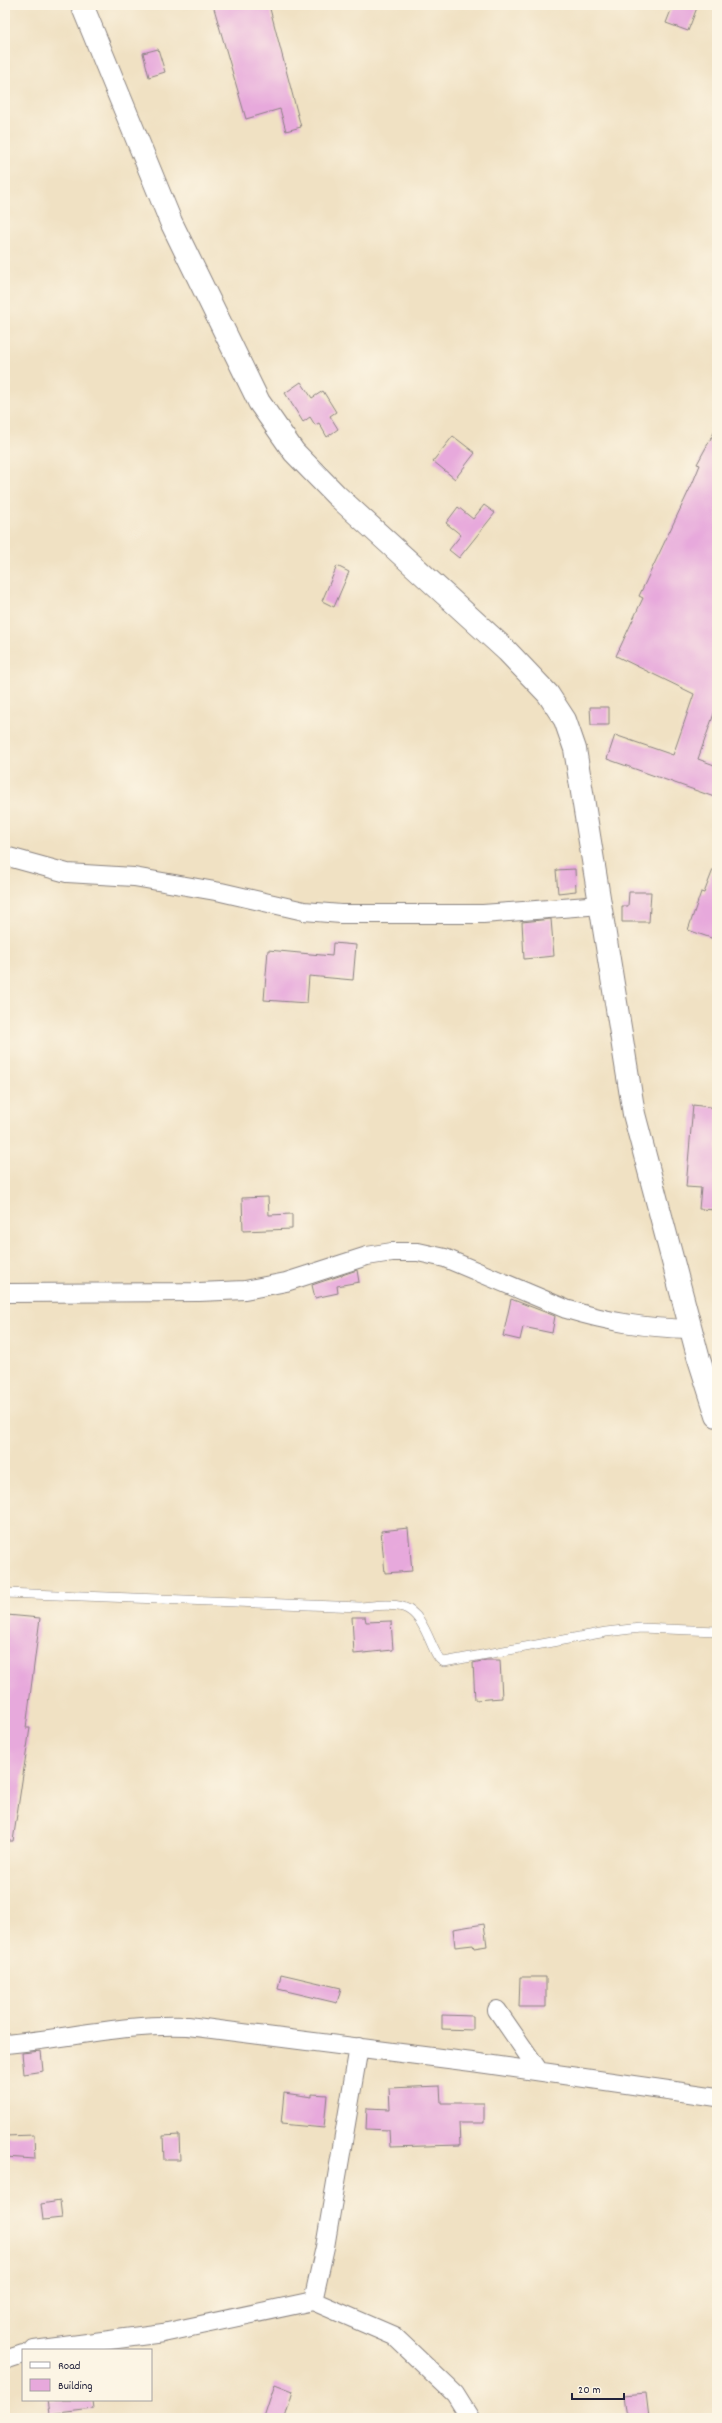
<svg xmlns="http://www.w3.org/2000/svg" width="722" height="2423" font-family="Dekko,sans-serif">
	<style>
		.building { fill: #e7a9dc }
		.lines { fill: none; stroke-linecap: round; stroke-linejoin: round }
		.service-casing { stroke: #89827f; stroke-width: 10 }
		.minor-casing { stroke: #89827f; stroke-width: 20 }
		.tertiary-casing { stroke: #89827f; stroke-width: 24 }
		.service { stroke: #fff; stroke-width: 9 }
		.minor { stroke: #fff; stroke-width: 18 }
		.tertiary { stroke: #fff; stroke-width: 22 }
	</style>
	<rect width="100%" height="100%" fill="#fcf5e5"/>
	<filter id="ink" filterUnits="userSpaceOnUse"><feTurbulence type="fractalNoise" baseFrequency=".025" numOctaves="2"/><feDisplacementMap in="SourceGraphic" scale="8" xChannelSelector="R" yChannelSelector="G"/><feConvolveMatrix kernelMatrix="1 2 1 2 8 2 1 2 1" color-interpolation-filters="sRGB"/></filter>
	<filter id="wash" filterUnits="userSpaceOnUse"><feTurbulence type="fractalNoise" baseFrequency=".012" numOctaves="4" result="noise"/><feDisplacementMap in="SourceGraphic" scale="16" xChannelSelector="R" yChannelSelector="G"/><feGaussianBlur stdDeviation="0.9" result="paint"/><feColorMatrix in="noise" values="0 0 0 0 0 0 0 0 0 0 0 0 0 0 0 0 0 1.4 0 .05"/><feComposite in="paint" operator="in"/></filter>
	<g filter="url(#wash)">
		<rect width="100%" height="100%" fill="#f0e1c3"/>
		<g id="blocks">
			<path class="building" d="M 213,5 L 269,5 L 301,127 L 286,131 L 280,109 L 246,119 Z
				M 673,5 L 698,5 L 688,31 L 666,23 Z
				M 158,49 L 165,72 L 149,77 L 143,53 Z
				M 301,382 L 312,398 L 323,391 L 336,412 L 330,416 L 338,429 L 327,437 L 319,423 L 315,425 L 310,417 L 303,422 L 285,393 Z
				M 717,427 L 717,705 L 698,759 L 717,766 L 717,798 L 607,759 L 615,735 L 673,755 L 694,694 L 616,656 L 643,598 L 639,596 L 693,482 L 700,465 L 697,464 Z
				M 453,436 L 475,453 L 455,479 L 433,461 Z
				M 484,505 L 495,513 L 459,558 L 449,550 L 461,535 L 446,523 L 458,507 L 473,519 Z
				M 337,566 L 349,572 L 334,607 L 322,601 Z
				M 590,707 L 609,707 L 609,725 L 591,725 Z
				M 716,862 L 717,862 L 717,940 L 688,930 L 701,892 L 704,893 Z
				M 575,869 L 576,891 L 558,893 L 556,870 Z
				M 629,892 L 651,892 L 649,922 L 622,922 L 622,906 L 628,906 Z
				M 551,919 L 554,956 L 524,959 L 522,922 Z
				M 333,943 L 356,945 L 353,980 L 309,976 L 307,1003 L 264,1000 L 268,950 L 332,956 Z
				M 693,1105 L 717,1108 L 717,1210 L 699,1209 L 701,1188 L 686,1187 Z
				M 268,1197 L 269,1215 L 292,1214 L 292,1229 L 243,1231 L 242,1198 Z
				M 357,1270 L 359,1282 L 337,1286 L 338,1293 L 315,1298 L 312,1285 Z
				M 511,1299 L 555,1316 L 552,1333 L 523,1327 L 520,1340 L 503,1336 Z
				M 408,1528 L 412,1571 L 385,1573 L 381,1531 Z
				M 7,1615 L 40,1618 L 26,1728 L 30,1728 L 13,1841 L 5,1841 L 5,1629 Z
				M 352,1617 L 365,1617 L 366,1622 L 391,1621 L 393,1650 L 354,1654 Z
				M 486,1660 L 500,1660 L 502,1698 L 475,1700 L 473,1663 Z
				M 484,1924 L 487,1946 L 474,1948 L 473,1945 L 455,1947 L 453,1929 Z
				M 281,1974 L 341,1988 L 337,2003 L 278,1989 Z
				M 520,1977 L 546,1977 L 546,2007 L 519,2007 Z
				M 442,2015 L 473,2016 L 473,2030 L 442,2029 Z
				M 41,2051 L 43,2071 L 24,2074 L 22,2053 Z
				M 440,2086 L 441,2103 L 484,2103 L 484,2123 L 459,2123 L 460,2145 L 390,2147 L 389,2130 L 366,2129 L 367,2108 L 390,2109 L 389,2088 Z
				M 284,2093 L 312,2097 L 312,2094 L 327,2095 L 324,2128 L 281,2124 Z
				M 34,2135 L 35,2159 L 5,2157 L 5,2136 Z
				M 179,2135 L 180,2160 L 164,2160 L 163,2136 Z
				M 60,2201 L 62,2218 L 43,2220 L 41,2204 Z
				M 275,2384 L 293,2391 L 285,2418 L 264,2418 Z
				M 646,2393 L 649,2418 L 627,2418 L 624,2395 Z
				M 47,2400 L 92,2400 L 93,2409 L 49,2414 Z"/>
		</g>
	</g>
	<g filter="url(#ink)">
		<use href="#blocks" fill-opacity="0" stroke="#89827f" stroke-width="1"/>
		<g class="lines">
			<defs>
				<path id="service" d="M 5,1593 L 360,1607 C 374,1606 390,1603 403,1607 C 428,1615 431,1658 444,1662 L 606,1632 L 640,1628 L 717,1631"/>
				<path id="minor" d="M 5,856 L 67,873 L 134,877 L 221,892 L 304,911 L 341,914 L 483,914 L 601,905
					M 5,1293 L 199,1292 L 245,1290 L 286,1282 L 367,1256 L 392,1252 L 418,1252 L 445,1258 L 566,1309 C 609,1322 645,1328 691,1329
					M 497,2010 L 539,2071
					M 5,2044 C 66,2039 126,2023 188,2026 L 472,2062 L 717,2097
					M 359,2047 L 325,2247 L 313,2301 L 394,2336 L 455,2394 L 470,2418
					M 34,2350 L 163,2333 L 313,2301
					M 5,2360 L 23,2354"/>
				<path id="tertiary" d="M 82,5 L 171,222 L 259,402 L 294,452 L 336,495 L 507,651 L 548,694 L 565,720 L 575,749 L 634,1114 L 698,1356 L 717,1416"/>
			</defs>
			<use href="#service" class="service-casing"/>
			<use href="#minor" class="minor-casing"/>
			<use href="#tertiary" class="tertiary-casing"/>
			<use href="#service" class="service"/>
			<use href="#minor" class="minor"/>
			<use href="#tertiary" class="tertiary"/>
		</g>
	</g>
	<rect width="722" height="2423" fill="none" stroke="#fcf5e5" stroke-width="20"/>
	<rect x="22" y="2349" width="130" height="52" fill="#fcf5e5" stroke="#a5a1a1"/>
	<rect x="30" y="2362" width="20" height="6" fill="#ffffff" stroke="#a5a1a1"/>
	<text x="58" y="2369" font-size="12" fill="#22223b">Road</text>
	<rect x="30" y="2379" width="20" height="12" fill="#e7a9dc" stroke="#a5a1a1"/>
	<text x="58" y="2389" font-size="12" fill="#22223b">Building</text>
	<path d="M572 2393v6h52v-6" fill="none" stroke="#22223b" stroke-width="2"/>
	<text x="578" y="2393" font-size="12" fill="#22223b" stroke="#fcf5e5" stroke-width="3" paint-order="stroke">20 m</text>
</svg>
